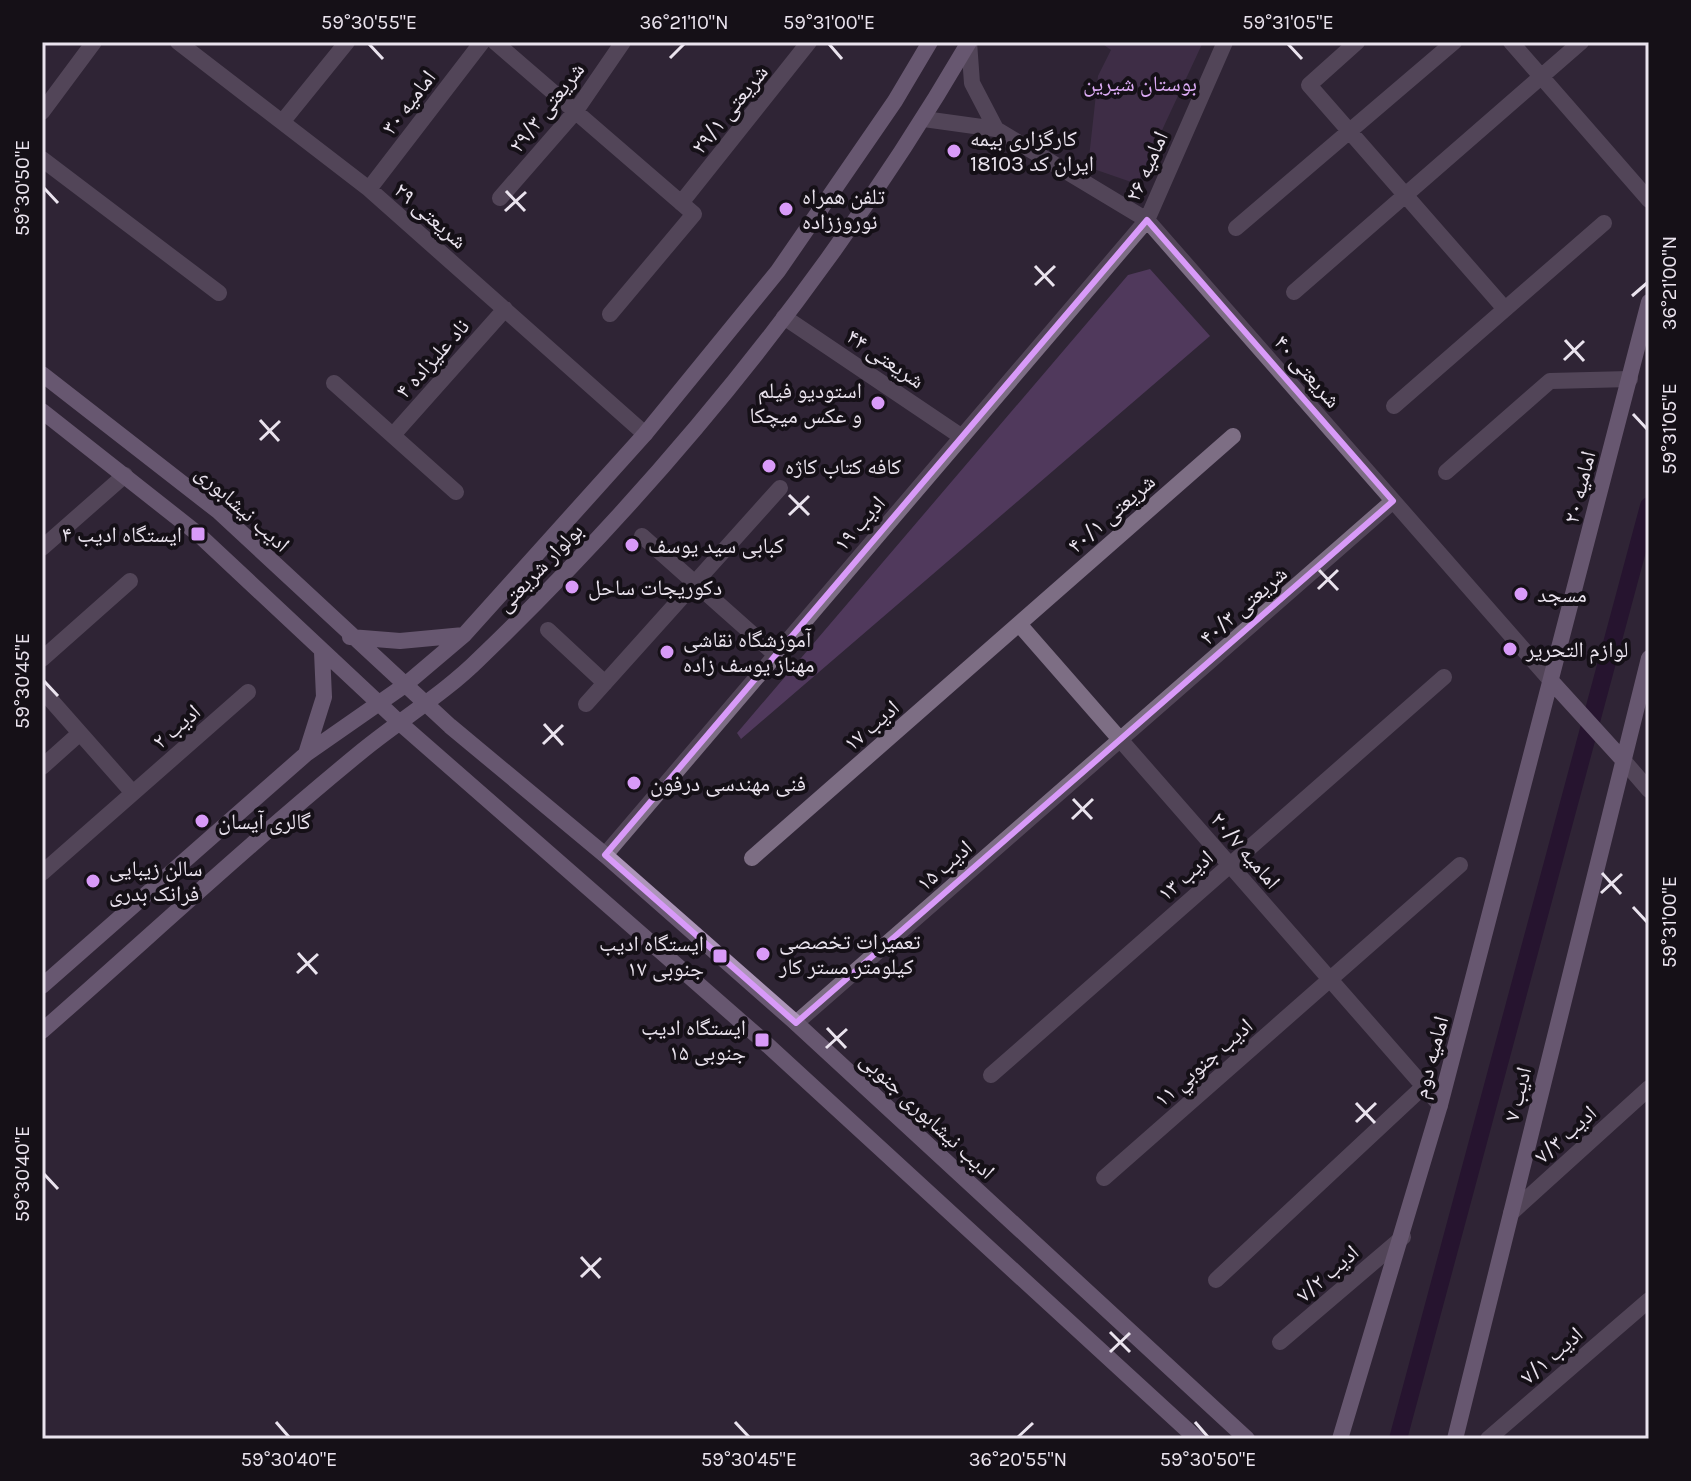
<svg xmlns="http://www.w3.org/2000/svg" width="1691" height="1481" font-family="Karla,'Noto Naskh Arabic',sans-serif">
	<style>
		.green { fill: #50395c }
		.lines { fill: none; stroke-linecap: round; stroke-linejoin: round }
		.canal { stroke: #1b0028; stroke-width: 18 }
		.street { stroke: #7d6e84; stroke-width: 16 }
		.secondary { stroke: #ac95b8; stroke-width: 16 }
		.marked { fill: none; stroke: #d89af8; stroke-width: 6; stroke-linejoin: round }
		.ticks { fill: none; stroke: #eae3ee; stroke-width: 3 }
		.poi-dot { fill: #d89af8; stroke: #151017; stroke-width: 3 }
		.labels { text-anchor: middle; stroke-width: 8; stroke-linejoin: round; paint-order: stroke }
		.park-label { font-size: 22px; fill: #dcabf5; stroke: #151017 }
		.street-label { font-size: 22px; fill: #eae3ee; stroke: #151017 }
		.poi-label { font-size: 22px; fill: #eae3ee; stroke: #151017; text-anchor: start }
		.neatline { fill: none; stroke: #eae3ee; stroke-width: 3 }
		.ticks-label { font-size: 20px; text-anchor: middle; fill: #eae3ee }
	</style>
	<rect width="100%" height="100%" fill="#2f2535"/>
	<path class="green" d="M 1100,42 L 1203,42 L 1137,184 L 1088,167 L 1098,76 L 1111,50 Z
		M 1150,269 L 1210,336 L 741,739 L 737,733 L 1128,275 Z"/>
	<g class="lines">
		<path class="canal" d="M 1398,1439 L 1649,506"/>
		<path class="street" d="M 178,42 L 369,189 L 645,434
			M 495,42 L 694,214 L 610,314
			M 1357,42 L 1309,85 L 1505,309
			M 1511,42 L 1649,200
			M 42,112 L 94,42
			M 924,119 L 996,129 L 972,83 L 969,42
			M 283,121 L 347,42
			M 996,129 L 1147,220 L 1552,682
			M 42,159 L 219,293
			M 369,189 L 482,42
			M 500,198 L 575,112 L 623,42
			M 681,203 L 809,42
			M 1236,228 L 1454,42
			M 1294,292 L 1581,42
			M 784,317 L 962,437
			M 334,383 L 456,492
			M 1394,406 L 1604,223
			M 393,435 L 505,309
			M 1446,472 L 1550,381 L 1630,379
			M 642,536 L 776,655
			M 42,548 L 125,475
			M 1019,624 L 1440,1105
			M 548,630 L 605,683
			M 42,659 L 130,581
			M 42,690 L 133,793
			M 586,704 L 780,488
			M 1623,760 L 1649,790
			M 42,767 L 80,733
			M 605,855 L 1147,220 L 1225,42
			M 752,858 L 1233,436
			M 42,873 L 248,692
			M 796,1023 L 1393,501
			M 991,1075 L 1444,677
			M 1104,1178 L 1460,865
			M 1511,1213 L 1649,1088
			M 1216,1280 L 1424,1086
			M 1280,1342 L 1403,1237
			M 1488,1439 L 1649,1300"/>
		<path class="secondary" d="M 42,374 L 218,511 L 450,726 L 605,855 L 796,1023 L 1247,1439
			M 42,411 L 198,534 L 401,724 L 762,1040 L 1197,1439
			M 350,637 L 400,641 L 464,635
			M 1552,682 L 1623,760
			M 306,754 L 324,697 L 322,652
			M 42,986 L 306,754 L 405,685 L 464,635 L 645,434 L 778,271 L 895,101 L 930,42
			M 42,1031 C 148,938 252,841 362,751 C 401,719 444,694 480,658 C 669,476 837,268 969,42
			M 1340,1439 L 1440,1105 L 1649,302
			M 1455,1439 L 1649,658"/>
	</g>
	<path d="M0 0H1691V1481H0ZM 1147,220 L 1393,501 L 796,1023 L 605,855 Z" fill="#2f2535" fill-opacity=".55" fill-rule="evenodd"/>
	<path class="marked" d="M 1147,220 L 1393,501 L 796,1023 L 605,855 Z"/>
	<path class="ticks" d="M 369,44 L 383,59M 829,44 L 842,59M 1288,44 L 1302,59M 670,58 L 684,44M 44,188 L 58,203M 506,191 L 525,211M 505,211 L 526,192M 1035,266 L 1054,286M 1035,285 L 1055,266M 1632,296 L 1647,283M 1565,340 L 1584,361M 1564,360 L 1584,341M 1633,414 L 1647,429M 260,420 L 279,441M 260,440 L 280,421M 789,495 L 809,515M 789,515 L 809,496M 1319,570 L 1338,590M 1318,589 L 1338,570M 44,681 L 58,696M 544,724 L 563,745M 543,744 L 563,725M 1073,799 L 1092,819M 1072,819 L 1093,799M 1602,873 L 1621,894M 1601,893 L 1622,874M 1633,907 L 1647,922M 298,953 L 317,974M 297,973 L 318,954M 827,1028 L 846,1048M 826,1048 L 847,1029M 1356,1103 L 1375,1123M 1356,1122 L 1376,1103M 44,1174 L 58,1189M 581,1257 L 600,1278M 581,1277 L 601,1258M 1110,1332 L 1130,1352M 1110,1352 L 1130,1333M 276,1422 L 289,1437M 735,1422 L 749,1437M 1195,1422 L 1208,1437M 1018,1437 L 1033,1423"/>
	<g class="poi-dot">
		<circle cx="954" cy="151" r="8"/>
		<circle cx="786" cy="209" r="8"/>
		<circle cx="878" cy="403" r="8"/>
		<circle cx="769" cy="466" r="8"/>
		<rect x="190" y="526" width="16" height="16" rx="4"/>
		<circle cx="632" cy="545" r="8"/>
		<circle cx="572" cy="587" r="8"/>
		<circle cx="1521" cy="594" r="8"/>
		<circle cx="1510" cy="649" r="8"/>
		<circle cx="667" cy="652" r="8"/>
		<circle cx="634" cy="783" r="8"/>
		<circle cx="202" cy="821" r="8"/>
		<circle cx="93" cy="881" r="8"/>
		<circle cx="763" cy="954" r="8"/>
		<rect x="712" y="948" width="16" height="16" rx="4"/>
		<rect x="754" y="1032" width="16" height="16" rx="4"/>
	</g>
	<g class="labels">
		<g class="park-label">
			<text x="1140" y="91">بوستان شیرین</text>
		</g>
		<g class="street-label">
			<text transform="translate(408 102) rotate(-53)" y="8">امامیه ۳۰</text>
			<text transform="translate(546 107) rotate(-52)" y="8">شریعتی ۲۹/۳</text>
			<text transform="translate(729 109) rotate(-51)" y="8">شریعتی ۲۹/۱</text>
			<text transform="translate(1146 166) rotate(-66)" y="8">امامیه ۲۶</text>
			<text transform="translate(431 215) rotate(41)" y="8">شریعتی ۲۹</text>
			<text transform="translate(432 358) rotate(-48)" y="8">ناد علیزاده ۴</text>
			<text transform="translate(886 358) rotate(34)" y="8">شریعتی ۴۴</text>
			<text transform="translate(1308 371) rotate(49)" y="8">شریعتی ۴۰</text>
			<text transform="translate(1579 487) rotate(-76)" y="8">امامیه ۲۰</text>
			<text transform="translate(243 508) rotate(42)" y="8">ادیب نیشابوری</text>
			<text transform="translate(1111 513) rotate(-41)" y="8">شریعتی ۴۰/۱</text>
			<text transform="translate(859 523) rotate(-49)" y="8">ادیب ۱۹</text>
			<text transform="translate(539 567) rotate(-46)" y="8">بولوار شریعتی</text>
			<text transform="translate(1243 605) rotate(-41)" y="8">شریعتی ۴۰/۳</text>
			<text transform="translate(871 725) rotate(-41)" y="8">ادیب ۱۷</text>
			<text transform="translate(176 726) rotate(-41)" y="8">ادیب ۲</text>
			<text transform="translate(1246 850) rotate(49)" y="8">امامیه ۲۰/۷</text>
			<text transform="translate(944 865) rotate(-41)" y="8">ادیب ۱۵</text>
			<text transform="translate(1185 875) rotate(-41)" y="8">ادیب ۱۳</text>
			<text transform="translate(1430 1057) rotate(-75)" y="8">امامیه دوم</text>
			<text transform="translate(1203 1062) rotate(-41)" y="8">ادیب جنوبي ١١</text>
			<text transform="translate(1517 1094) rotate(-76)" y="8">ادیب ۷</text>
			<text transform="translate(928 1115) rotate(43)" y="8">ادیب نیشابوری جنوبی</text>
			<text transform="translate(1565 1134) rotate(-42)" y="8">ادیب ۷/۳</text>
			<text transform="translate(1327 1273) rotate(-41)" y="8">ادیب ۷/۲</text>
			<text transform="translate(1551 1355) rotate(-41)" y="8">ادیب ۷/۱</text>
		</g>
		<g class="poi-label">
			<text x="970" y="146">کارگزاری بیمه<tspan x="970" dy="25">ایران کد 18103</tspan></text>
			<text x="802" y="204">تلفن همراه<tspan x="802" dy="25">نوروززاده</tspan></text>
			<text x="862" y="398" text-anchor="end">استودیو فیلم<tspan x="862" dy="25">و عکس میچکا</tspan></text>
			<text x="785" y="474">کافه کتاب کاژه</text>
			<text x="182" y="542" text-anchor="end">ایستگاه ادیب ۴</text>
			<text x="648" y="553">کبابی سید یوسف</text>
			<text x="588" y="595">دکوریجات ساحل</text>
			<text x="1537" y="602">مسجد</text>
			<text x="683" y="647">آموزشگاه نقاشی<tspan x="683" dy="25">مهناز یوسف زاده</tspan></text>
			<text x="1526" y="657">لوازم التحریر</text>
			<text x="650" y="791">فنی مهندسی درفون</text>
			<text x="218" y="829">گالری آيسان</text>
			<text x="109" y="876">سالن زیبایی<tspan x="109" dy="25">فرانک بدری</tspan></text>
			<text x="779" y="949">تعمیرات تخصصی<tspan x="779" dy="25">کیلومتر مستر کار</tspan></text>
			<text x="704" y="951" text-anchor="end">ایستگاه ادیب<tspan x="704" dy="25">جنوبی ۱۷</tspan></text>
			<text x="746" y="1035" text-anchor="end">ایستگاه ادیب<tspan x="746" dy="25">جنوبی ۱۵</tspan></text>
		</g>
	</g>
	<rect width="1691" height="1481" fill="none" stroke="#151017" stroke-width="88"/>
	<rect x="44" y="44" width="1603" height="1393" class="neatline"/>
	<g class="ticks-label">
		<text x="369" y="29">59°30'55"E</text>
		<text x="684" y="29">36°21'10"N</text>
		<text x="829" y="29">59°31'00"E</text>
		<text x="1288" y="29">59°31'05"E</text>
		<text transform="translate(22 188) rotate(-90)" y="7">59°30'50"E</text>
		<text transform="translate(1669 283) rotate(-90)" y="7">36°21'00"N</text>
		<text transform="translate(1669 429) rotate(-90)" y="7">59°31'05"E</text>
		<text transform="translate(22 681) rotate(-90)" y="7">59°30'45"E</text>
		<text transform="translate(1669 922) rotate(-90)" y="7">59°31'00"E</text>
		<text transform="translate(22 1174) rotate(-90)" y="7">59°30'40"E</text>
		<text x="289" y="1466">59°30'40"E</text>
		<text x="749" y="1466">59°30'45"E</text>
		<text x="1018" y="1466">36°20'55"N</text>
		<text x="1208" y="1466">59°30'50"E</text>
	</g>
</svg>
